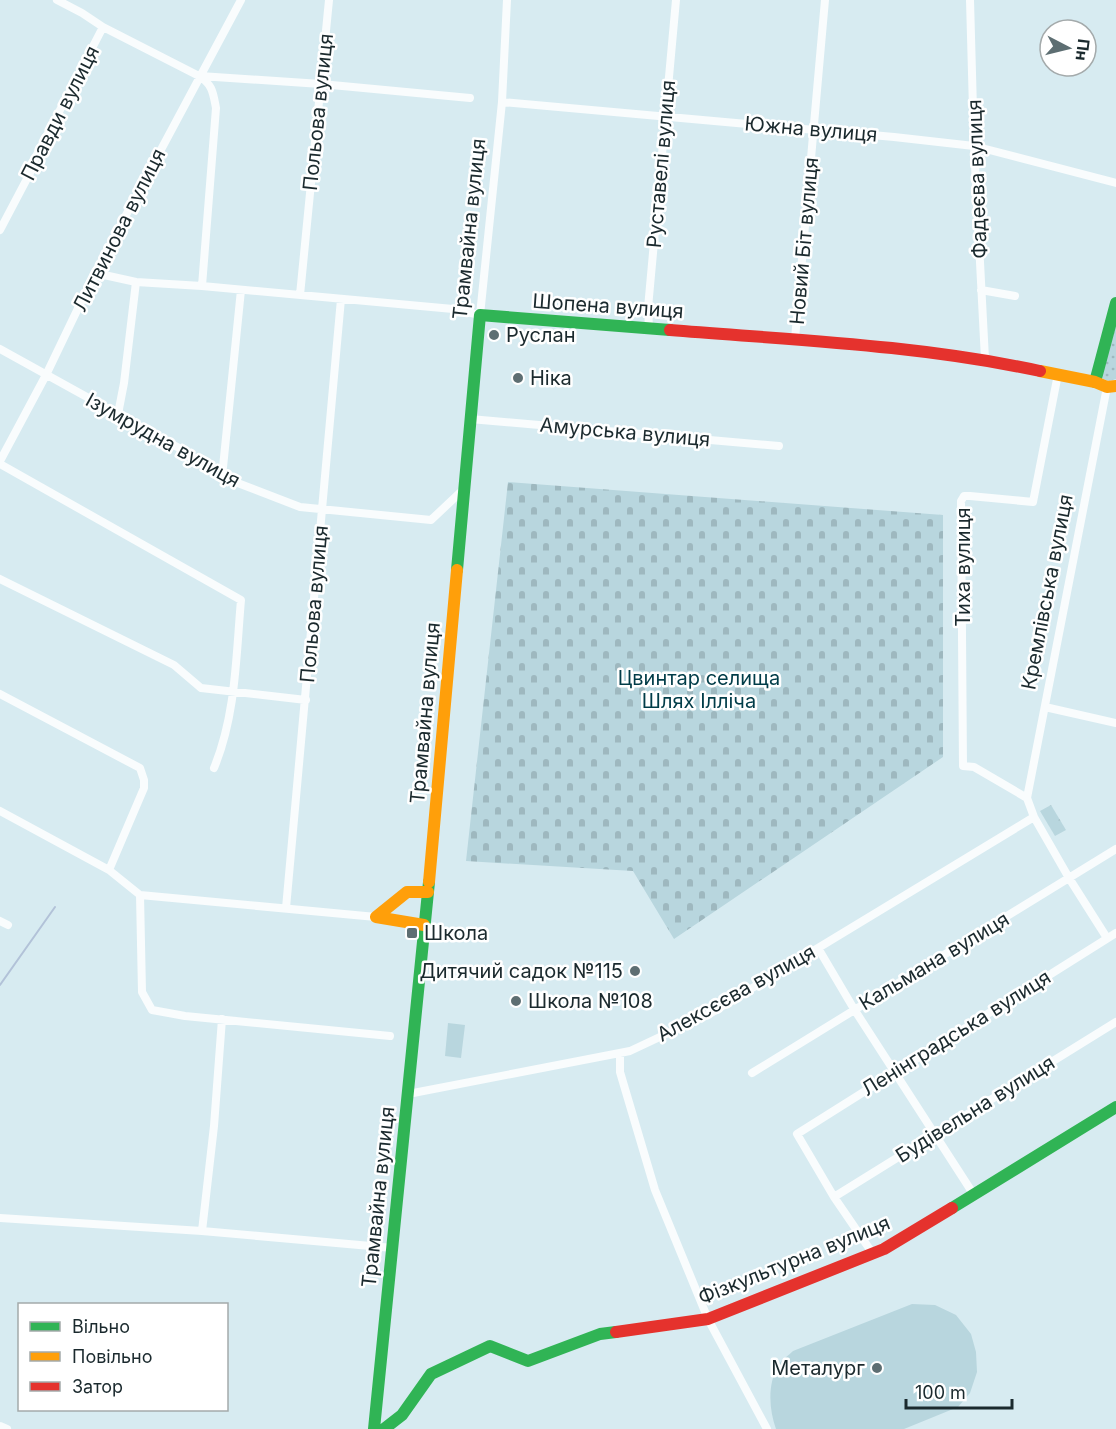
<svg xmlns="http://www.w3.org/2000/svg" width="1116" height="1429" font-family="Inter,sans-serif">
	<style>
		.grass { fill: url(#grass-dots) }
		.forest { fill: url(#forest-firs) }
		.cemetery { fill: url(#cemetery-stones) }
		.park { fill: #b8d6de }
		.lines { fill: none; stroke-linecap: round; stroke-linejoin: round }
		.stream { stroke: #b2c2d8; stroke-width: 2 }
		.street { stroke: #f9fcfd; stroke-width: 8 }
		.fast { stroke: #30b455; stroke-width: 12 }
		.slow { stroke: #ff9f0a; stroke-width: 12 }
		.jam { stroke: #e5322d; stroke-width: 12 }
		.poi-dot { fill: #5d6e72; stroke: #fff; stroke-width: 2 }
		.labels { text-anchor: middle; stroke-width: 5; stroke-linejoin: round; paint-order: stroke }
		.street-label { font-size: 20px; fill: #1b2a2e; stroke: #fff }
		.poi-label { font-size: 20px; fill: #1b2a2e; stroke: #fff; text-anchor: start }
		.park-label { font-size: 20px; fill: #003c48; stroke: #fff }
	</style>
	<defs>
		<pattern id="grass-dots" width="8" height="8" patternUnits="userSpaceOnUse" patternTransform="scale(1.5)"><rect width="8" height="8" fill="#b8d6de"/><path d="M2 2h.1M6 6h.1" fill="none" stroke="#9eb8bf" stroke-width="1.8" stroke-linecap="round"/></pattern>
		<pattern id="forest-firs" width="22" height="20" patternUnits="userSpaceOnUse" patternTransform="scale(1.5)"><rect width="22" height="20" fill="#b8d6de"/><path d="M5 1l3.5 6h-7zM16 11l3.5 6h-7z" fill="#9eb8bf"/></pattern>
		<pattern id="cemetery-stones" width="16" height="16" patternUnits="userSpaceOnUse" patternTransform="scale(1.5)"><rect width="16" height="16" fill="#b8d6de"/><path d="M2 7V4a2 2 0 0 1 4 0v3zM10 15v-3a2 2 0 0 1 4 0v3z" fill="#9eb8bf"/></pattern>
	</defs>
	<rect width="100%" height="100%" fill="#d7ebf1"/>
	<path class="grass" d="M 1116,322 L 1116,379 L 1109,381 L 1103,379 L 1102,375 Z"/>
	<path class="forest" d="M 1051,805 L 1066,830 L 1055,836 L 1040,811 Z"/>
	<path class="cemetery" d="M 508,482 L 943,515 L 943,757 L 674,939 L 633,871 L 466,861 Z"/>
	<path class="park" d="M 448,1023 L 465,1025 L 461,1058 L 445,1056 Z
		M 912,1304 L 935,1305 L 956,1315 L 971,1334 L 976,1352 L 977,1372 L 970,1393 L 958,1407 L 904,1429 L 776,1429 C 769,1409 767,1384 779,1364 C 782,1360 789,1355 793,1351 Z"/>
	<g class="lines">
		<path class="stream" d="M 0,985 L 55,907"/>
		<path class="street" d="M 57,0 L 82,13 L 103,27 L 199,76 C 213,85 213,93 216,108 L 202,286
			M 970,0 L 974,146 L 985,359
			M 200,76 L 321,84 L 470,98
			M 502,102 L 894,137 L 974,146 L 1116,183
			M 0,230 L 30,173 L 33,162 L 103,27
			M 95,273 L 136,282 L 202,286 L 453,309 L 480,315 L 502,102 L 507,0
			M 981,290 L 1015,296
			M 300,295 L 329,0
			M 649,328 L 648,308 L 676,0
			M 795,339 L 825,0
			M 0,349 L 179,448 L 222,477 L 300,507 L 431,520 L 465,488
			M 1107,387 L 1027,798 L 1034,817 L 1069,878 L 1107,938
			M 118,414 L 124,383 L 136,282
			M 470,419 L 779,446
			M 0,461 L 46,375 L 95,273 L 241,0
			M 0,464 L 241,600 C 236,656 236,715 214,768
			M 222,477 L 241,290
			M 0,579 L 174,665 L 201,688 L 306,700
			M 0,694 L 140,768 L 144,780 L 144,788 L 109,870
			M 1045,707 L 1116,723
			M 1027,798 L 974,767 L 963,766 L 961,501 L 964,496 L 970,496 L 1033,502 L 1058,374
			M 0,811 L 109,870 L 140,895 L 376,917
			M 140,895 L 142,992 L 152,1010 L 185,1016 L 390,1036
			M 286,908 L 341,299
			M 0,921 L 8,925
			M 818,948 L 854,1009 L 974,1195
			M 620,1053 L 620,1072 L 655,1190 L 708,1319 L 767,1429
			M 752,1073 L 1116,849
			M 408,1094 L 630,1051 L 711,1013 L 1034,817
			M 834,1197 L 1116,1022
			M 0,1218 L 202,1231 L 393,1248
			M 202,1231 L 214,1126 L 222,1019
			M 873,1254 L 834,1197 L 797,1134 L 1116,933
			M 0,1426 L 7,1429"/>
		<path class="fast" d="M 1095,382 L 1116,303
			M 457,570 L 480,315 L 670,330
			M 952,1208 L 1116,1107
			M 374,1429 L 429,882
			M 384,1429 L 402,1415 L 431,1374 L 490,1346 L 528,1361 L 600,1334 L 616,1332"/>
		<path class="slow" d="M 1040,371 L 1095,382 L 1107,387 L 1116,386
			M 429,882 L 457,570
			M 376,917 L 407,892 L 428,892
			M 376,917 L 424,925"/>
		<path class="jam" d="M 670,330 C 794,340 919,345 1040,371
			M 616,1332 L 708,1319 L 884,1249 L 952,1208"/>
	</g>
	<g class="poi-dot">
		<circle cx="494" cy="335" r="6"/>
		<circle cx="518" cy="378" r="6"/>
		<rect x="406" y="927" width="12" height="12" rx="3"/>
		<circle cx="635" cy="971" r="6"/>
		<circle cx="516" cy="1001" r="6"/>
		<circle cx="877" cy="1368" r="6"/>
	</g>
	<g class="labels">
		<g class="street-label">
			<text transform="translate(318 112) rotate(-84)" y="7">Польова вулиця</text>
			<text transform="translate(60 113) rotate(-63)" y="7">Правди вулиця</text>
			<text transform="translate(811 129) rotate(5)" y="7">Южна вулиця</text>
			<text transform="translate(661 164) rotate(-85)" y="7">Руставелі вулиця</text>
			<text transform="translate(977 179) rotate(-92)" y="7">Фадеєва вулиця</text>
			<text transform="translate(469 229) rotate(-84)" y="7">Трамвайна вулиця</text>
			<text transform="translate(119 230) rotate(-63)" y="7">Литвинова вулиця</text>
			<text transform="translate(804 241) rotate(-85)" y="7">Новий Біт вулиця</text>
			<text transform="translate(608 306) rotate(4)" y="7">Шопена вулиця</text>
			<text transform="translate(625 432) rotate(5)" y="7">Амурська вулиця</text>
			<text transform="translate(163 440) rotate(29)" y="7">Ізумрудна вулиця</text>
			<text transform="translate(963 567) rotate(-90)" y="7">Тиха вулиця</text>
			<text transform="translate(1047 592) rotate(-79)" y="7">Кремлівська вулиця</text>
			<text transform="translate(314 604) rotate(-85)" y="7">Польова вулиця</text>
			<text transform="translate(425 713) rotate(-85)" y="7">Трамвайна вулиця</text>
			<text transform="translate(934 961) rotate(-31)" y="7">Кальмана вулиця</text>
			<text transform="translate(736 993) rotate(-29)" y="7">Алексєєва вулиця</text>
			<text transform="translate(956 1033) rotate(-32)" y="7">Ленінградська вулиця</text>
			<text transform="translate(975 1109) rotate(-32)" y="7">Будівельна вулиця</text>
			<text transform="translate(378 1197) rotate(-84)" y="7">Трамвайна вулиця</text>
			<text transform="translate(794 1260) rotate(-22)" y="7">Фiзкультурна вулиця</text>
		</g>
		<g class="poi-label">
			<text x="506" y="342">Руслан</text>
			<text x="530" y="385">Ніка</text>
			<text x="424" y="940">Школа</text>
			<text x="623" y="978" text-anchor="end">Дитячий садок №115</text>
			<text x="528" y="1008">Школа №108</text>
			<text x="865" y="1375" text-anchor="end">Металург</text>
		</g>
		<g class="park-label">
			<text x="699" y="685">Цвинтар селища<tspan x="699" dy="23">Шлях Ілліча</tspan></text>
		</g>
	</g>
	<rect x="18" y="1303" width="210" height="108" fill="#ffffff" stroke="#a4aaab" stroke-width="1.5"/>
	<rect x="30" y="1322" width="30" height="9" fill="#30b455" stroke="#a4aaab" stroke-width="1.5"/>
	<text x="72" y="1333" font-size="18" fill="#1b2a2e">Вільно</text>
	<rect x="30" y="1352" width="30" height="9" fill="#ff9f0a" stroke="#a4aaab" stroke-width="1.5"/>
	<text x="72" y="1363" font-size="18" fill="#1b2a2e">Повільно</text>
	<rect x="30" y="1382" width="30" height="9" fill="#e5322d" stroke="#a4aaab" stroke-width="1.5"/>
	<text x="72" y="1393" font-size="18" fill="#1b2a2e">Затор</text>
	<g transform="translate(1068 48) rotate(97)"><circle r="28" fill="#ffffff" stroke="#a4aaab" stroke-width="1.5"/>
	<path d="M0-4.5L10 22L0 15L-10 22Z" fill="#5d6e72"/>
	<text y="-9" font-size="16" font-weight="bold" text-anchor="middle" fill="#1b2a2e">Пн</text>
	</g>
	<path d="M906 1399v9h106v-9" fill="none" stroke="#1b2a2e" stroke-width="3"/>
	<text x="915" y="1399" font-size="18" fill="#1b2a2e" stroke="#ffffff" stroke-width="4.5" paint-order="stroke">100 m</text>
</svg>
